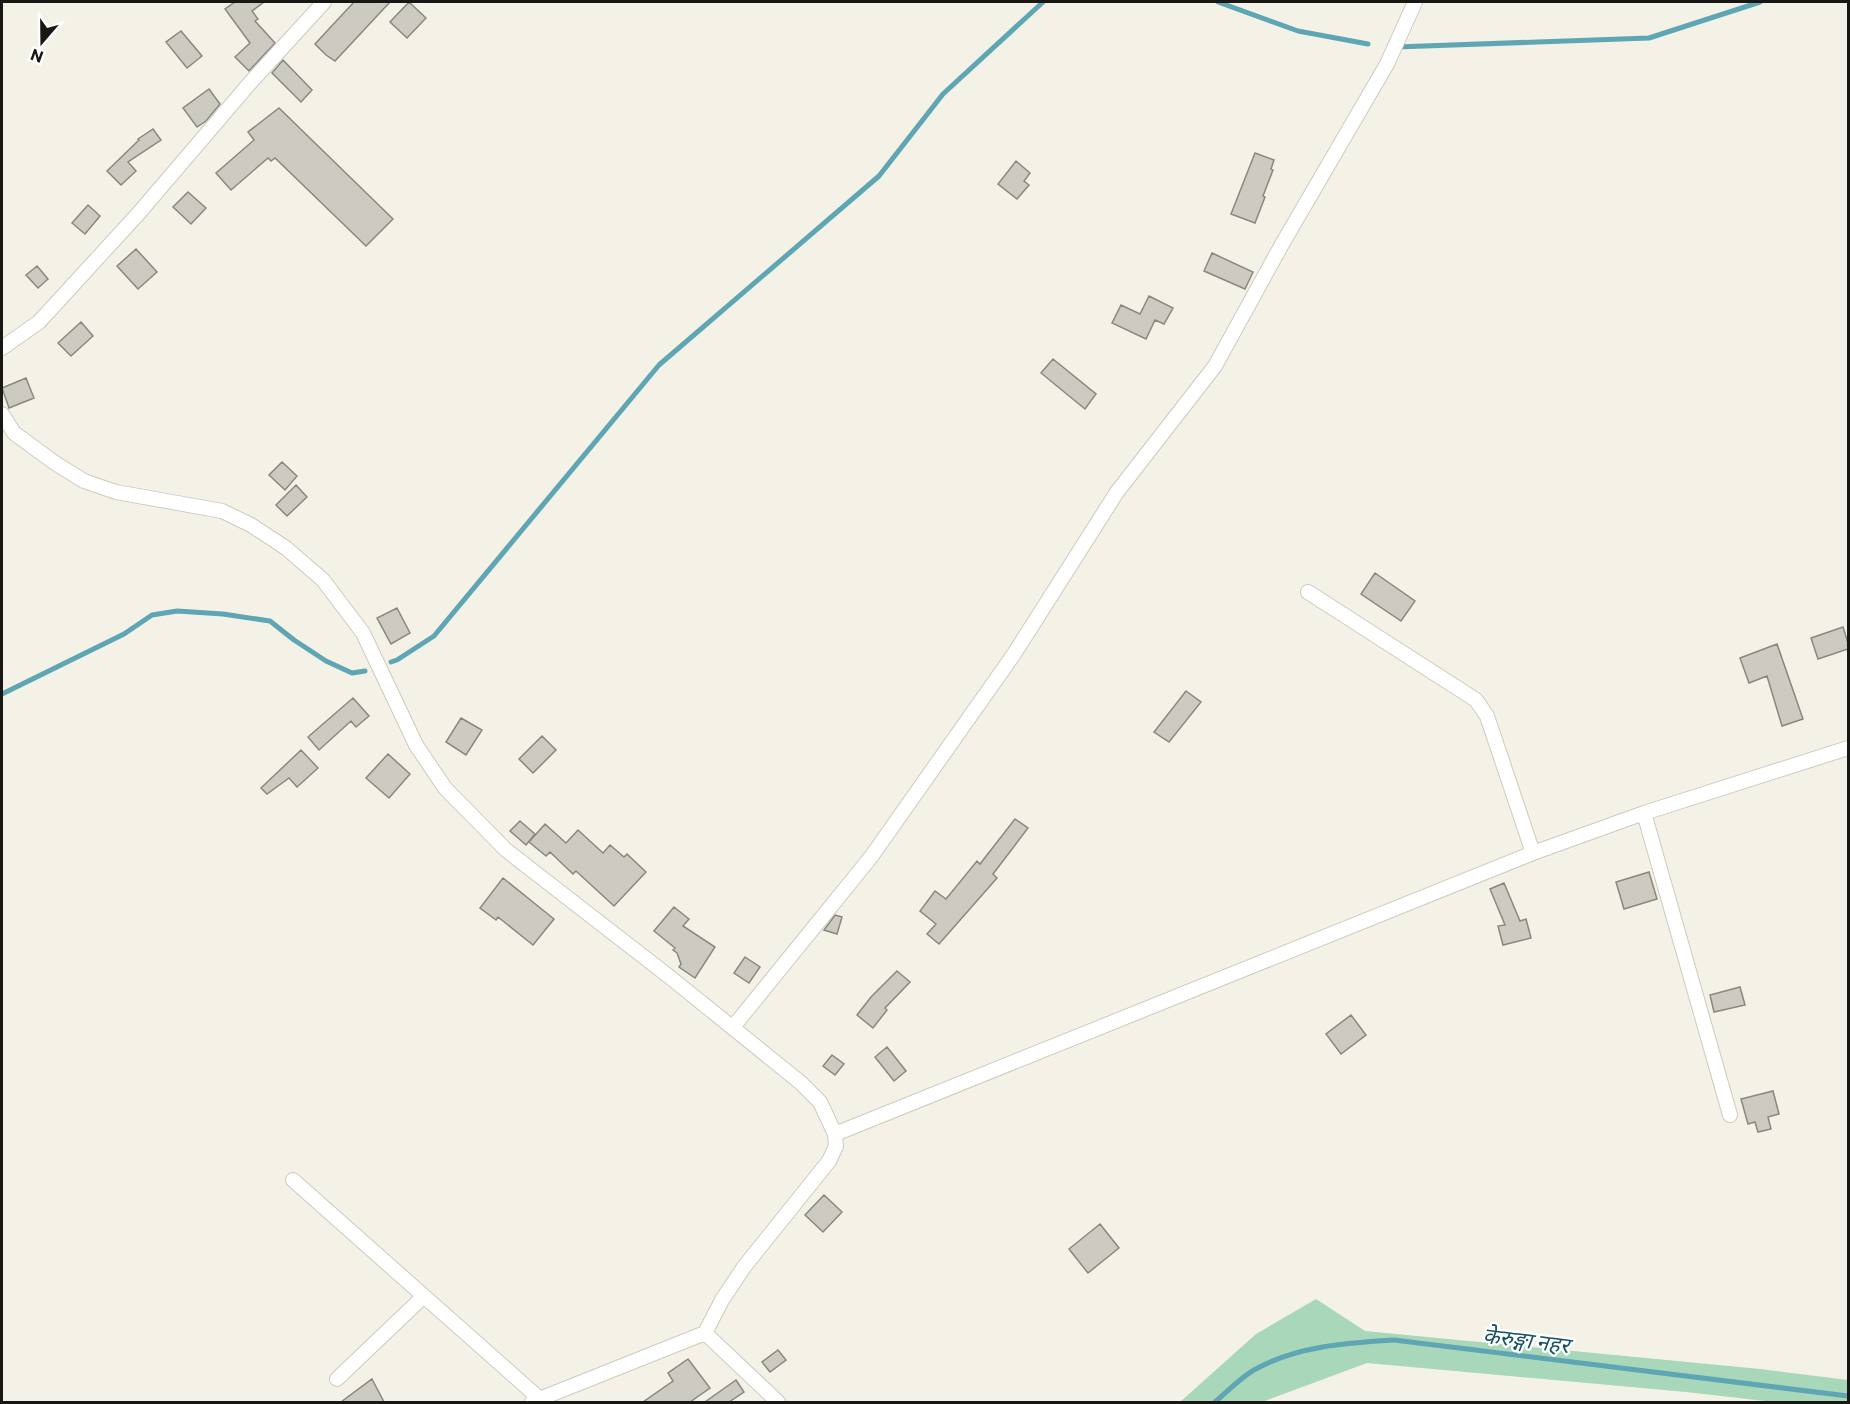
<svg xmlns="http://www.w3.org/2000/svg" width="1850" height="1404" font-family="Commissioner,'Noto Sans Devanagari',sans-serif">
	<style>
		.green { fill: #a9d7ba }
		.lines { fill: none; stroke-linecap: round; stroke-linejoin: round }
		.stream { stroke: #5ea6b4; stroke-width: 5 }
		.building { fill: #cdcbc1; stroke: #8a887e; stroke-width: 1.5 }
		.street-casing { stroke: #cccac0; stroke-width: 16 }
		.street { stroke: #fff; stroke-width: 14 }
		.labels { text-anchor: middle; stroke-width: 4.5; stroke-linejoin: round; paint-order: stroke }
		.water-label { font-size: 22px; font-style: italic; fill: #185560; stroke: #fff }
	</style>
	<rect width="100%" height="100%" fill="#f4f2e7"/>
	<path class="green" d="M 1316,1299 L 1365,1331 L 1760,1369 L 1848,1380 L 1848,1402 L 1774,1402 L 1686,1392 L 1367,1363 L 1262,1402 L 1180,1402 L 1256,1334 Z"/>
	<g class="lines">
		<path class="stream" d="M 1218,2 L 1298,31 L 1368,44
			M 1396,47 L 1649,38 L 1760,2
			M 391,662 L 397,660 L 434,636 L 659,365 L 879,176 L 943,94 L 1043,2
			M 2,694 L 124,634 L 152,615 L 177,611 L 223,614 L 270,621 L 294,640 L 326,661 L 352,673 L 365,671
			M 1215,1402 C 1227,1392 1240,1378 1254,1370 C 1296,1346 1346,1343 1394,1340 L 1848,1396"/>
	</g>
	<path class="building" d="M 235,2 L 264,2 L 252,11 L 258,19 L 255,21 L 275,43 L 249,71 L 235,57 L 250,43 L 225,9 Z
		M 354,2 L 390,2 L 335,61 L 326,55 L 315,44 Z
		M 409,2 L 426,18 L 407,38 L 390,22 Z
		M 181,31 L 202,56 L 187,68 L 166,42 Z
		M 283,60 L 312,90 L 301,102 L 272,73 Z
		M 209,89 L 220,104 L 206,121 L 197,127 L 183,108 Z
		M 279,108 L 393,219 L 366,246 L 275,158 L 271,161 L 268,158 L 231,190 L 216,173 L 254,140 L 248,132 Z
		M 153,129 L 161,140 L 128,162 L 136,171 L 121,185 L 107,171 L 139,140 L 138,139 Z
		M 1255,153 L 1274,160 L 1271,169 L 1273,170 L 1263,196 L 1265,197 L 1255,223 L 1231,214 Z
		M 1016,161 L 1030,173 L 1024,181 L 1029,185 L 1017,199 L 998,184 Z
		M 188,192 L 206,208 L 191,224 L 173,207 Z
		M 88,205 L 100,216 L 85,234 L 72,223 Z
		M 136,249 L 157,272 L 138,289 L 117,266 Z
		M 1212,253 L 1253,272 L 1245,289 L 1204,271 Z
		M 37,266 L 48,279 L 38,288 L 26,275 Z
		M 1149,296 L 1173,308 L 1164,324 L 1155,320 L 1146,339 L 1112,323 L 1121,305 L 1140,314 Z
		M 81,322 L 93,336 L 71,356 L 58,343 Z
		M 1053,359 L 1096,394 L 1085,409 L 1041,373 Z
		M 26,378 L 34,398 L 9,408 L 2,388 Z
		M 282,462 L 297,476 L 285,490 L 269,475 Z
		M 296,485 L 307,497 L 287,516 L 276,505 Z
		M 1375,573 L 1415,601 L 1401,621 L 1361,594 Z
		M 397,608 L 410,633 L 391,644 L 377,618 Z
		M 1843,627 L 1848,643 L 1848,649 L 1818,659 L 1811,638 Z
		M 1777,644 L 1803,719 L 1782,726 L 1767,676 L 1749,683 L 1740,658 Z
		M 1186,691 L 1201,702 L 1169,742 L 1154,732 Z
		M 353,698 L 369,716 L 356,727 L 351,721 L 319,750 L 308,737 Z
		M 461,718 L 482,730 L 466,755 L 446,742 Z
		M 542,736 L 556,750 L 533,773 L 519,759 Z
		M 301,750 L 318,768 L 297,787 L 289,778 L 267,794 L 261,788 Z
		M 388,754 L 410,774 L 389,798 L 366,778 Z
		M 1015,819 L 1028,828 L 993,874 L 997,878 L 939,944 L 927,934 L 936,924 L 920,911 L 935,891 L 946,899 L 977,861 L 980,864 Z
		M 520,821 L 535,834 L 526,845 L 510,831 Z
		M 545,824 L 566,843 L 578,830 L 603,853 L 610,845 L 624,857 L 627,854 L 646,872 L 614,906 L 576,871 L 573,874 L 550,852 L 546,856 L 529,842 Z
		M 1649,872 L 1657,899 L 1624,909 L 1616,882 Z
		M 503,878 L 554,919 L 533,945 L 498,917 L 496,920 L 480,908 Z
		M 1504,883 L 1520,921 L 1526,919 L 1531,938 L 1503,945 L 1498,926 L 1505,925 L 1490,889 Z
		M 674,907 L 689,919 L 683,926 L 715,947 L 695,978 L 679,967 L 681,964 L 677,953 L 673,950 L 675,948 L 654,931 Z
		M 835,915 L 842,917 L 837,934 L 824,930 Z
		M 745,957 L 760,967 L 749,983 L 734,973 Z
		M 897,971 L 910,982 L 885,1008 L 887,1010 L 873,1028 L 857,1015 L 871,997 Z
		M 1740,987 L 1745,1005 L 1714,1012 L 1710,995 Z
		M 1351,1015 L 1366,1035 L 1341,1054 L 1326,1034 Z
		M 887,1047 L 906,1071 L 894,1081 L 875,1057 Z
		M 832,1055 L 844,1064 L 835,1075 L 823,1066 Z
		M 1773,1091 L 1779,1114 L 1768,1117 L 1771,1129 L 1758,1132 L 1755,1122 L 1748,1124 L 1741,1099 Z
		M 824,1195 L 842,1212 L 823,1232 L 805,1215 Z
		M 1100,1224 L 1119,1248 L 1088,1273 L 1069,1249 Z
		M 778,1350 L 786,1360 L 770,1372 L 762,1362 Z
		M 688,1359 L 710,1388 L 690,1402 L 643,1402 L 673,1381 L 668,1373 Z
		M 372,1379 L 384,1402 L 341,1402 Z
		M 736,1380 L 744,1392 L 729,1402 L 705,1402 Z"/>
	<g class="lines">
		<defs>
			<path id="street" d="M 2,348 L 39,322 L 138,214 L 250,83 L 324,2
				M 2,414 L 14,433 L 55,463 L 84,481 L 116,492 L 222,511 L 251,525 L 286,548 L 323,580 L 363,633 L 416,745 L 445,788 L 506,850 L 671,978 L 801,1083 L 820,1102 L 835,1134 L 836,1146 L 829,1161 L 744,1267 L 722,1300 L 705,1333 L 778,1402
				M 1308,592 L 1476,700 L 1487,716 L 1533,853
				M 1644,813 L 1730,1115
				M 733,1027 L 871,857 L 1014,654 L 1117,492 L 1215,366 L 1281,246 L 1387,64 L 1415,2
				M 835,1134 L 1533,853 L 1644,813 L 1848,748
				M 293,1180 L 540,1399
				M 337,1379 L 424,1296
				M 532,1402 L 705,1333"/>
		</defs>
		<use href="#street" class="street-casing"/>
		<use href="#street" class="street"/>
	</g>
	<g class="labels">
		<g class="water-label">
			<text transform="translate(1526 1340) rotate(7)" y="8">केेरुङ्गा नहर</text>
		</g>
	</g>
	<rect width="1850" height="1404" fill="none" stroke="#181713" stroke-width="6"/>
	<g transform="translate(42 42) rotate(200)" stroke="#ffffff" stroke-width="4.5" paint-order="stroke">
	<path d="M0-4.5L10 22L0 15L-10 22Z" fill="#181713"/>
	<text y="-9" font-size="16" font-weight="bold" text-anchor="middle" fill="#181713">N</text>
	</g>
</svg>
